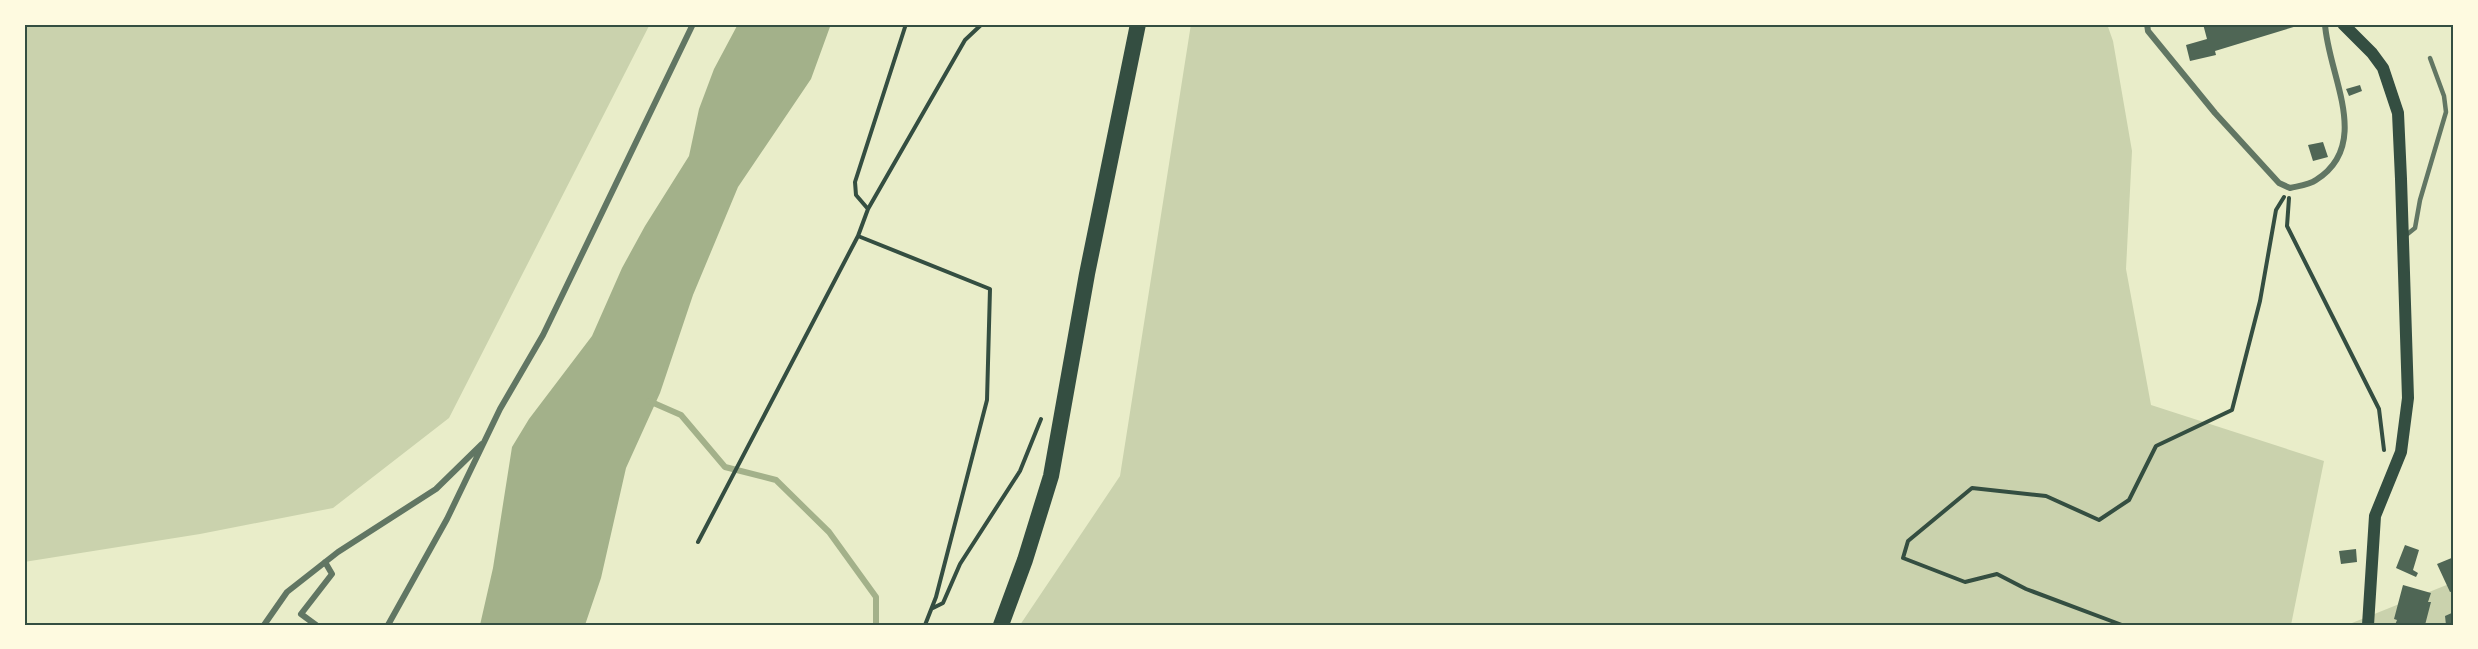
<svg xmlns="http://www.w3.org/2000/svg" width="2478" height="649" font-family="Spectral,serif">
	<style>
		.green { fill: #cad2ad }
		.water { fill: #a3b18a }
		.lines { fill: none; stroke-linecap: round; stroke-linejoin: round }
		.stream { stroke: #a3b18a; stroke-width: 6 }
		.building { fill: #4f6655 }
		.path { stroke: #344e41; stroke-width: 4 }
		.service { stroke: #617663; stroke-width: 4.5 }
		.minor { stroke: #617663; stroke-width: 6 }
		.secondary { stroke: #344e41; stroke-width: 12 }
		.trunk { stroke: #344e41; stroke-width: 16 }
		.neatline { fill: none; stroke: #344e41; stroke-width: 2 }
	</style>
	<rect width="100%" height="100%" fill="#e9edc9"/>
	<path class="green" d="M 24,24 L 650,24 L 449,418 L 333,508 L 200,534 L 24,562 Z
		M 1191,24 L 2107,24 L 2113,41 L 2132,151 L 2126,269 L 2151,405 L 2324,461 L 2291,625 L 1020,625 L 1120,476 Z
		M 2454,582 L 2454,625 L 2347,625 Z"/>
	<path class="water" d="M 738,24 L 831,24 L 811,79 L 738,187 L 693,295 L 660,393 L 626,468 L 601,578 L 585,625 L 480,625 L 493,568 L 512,447 L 529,419 L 592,336 L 622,268 L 645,226 L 689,156 L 699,109 L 714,69 Z"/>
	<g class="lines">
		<path class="stream" d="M 649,401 L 681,415 L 725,467 L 776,480 L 829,532 L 876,597 L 876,625"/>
	</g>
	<path class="building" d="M 2203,24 L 2296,24 L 2297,26 L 2215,51 L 2216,55 L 2190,61 L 2186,45 L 2207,39 Z
		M 2360,85 L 2362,91 L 2349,96 L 2346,89 Z
		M 2323,142 L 2328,157 L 2313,161 L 2308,145 Z
		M 2405,545 L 2419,550 L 2413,570 L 2418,573 L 2416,577 L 2396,568 Z
		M 2356,549 L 2357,562 L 2341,564 L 2339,551 Z
		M 2454,557 L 2454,591 L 2450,592 L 2437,564 Z
		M 2403,585 L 2431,593 L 2428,602 L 2431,602 L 2425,625 L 2395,625 L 2397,620 L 2394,619 Z
		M 2454,612 L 2454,625 L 2446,625 L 2445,616 Z"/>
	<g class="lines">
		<path class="path" d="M 2289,198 L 2287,226 L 2379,409 L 2384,450
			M 868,209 L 856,195 L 855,182 L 906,24
			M 858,236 L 990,289 L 987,400 L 936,597 L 925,625
			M 698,542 L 858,236 L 868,209 L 965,40 L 982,24
			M 933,608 L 943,603 L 960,564 L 1020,471 L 1041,419
			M 2122,625 L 2026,589 L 1997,574 L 1965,582 L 1903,558 L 1908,541 L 1972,488 L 2046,496 L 2099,520 L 2129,500 L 2156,446 L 2232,410 L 2260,301 L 2276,210 L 2284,197"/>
		<path class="service" d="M 2405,236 L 2415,228 L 2420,200 L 2446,112 L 2444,96 L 2430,58"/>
		<path class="minor" d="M 2147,24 L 2148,31 L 2215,113 L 2279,183 L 2290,188 C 2298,186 2309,185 2316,180 C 2373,144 2328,75 2325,24
			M 264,625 L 287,592 L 338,552 L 436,489 L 482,444
			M 316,625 L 301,614 L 332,574 L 325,562
			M 388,625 L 447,519 L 500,409 L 543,335 L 693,24"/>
		<path class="secondary" d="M 2343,24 L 2372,53 L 2383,68 L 2398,113 L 2401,179 L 2408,398 L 2401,452 L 2375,516 L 2368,625"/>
		<path class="trunk" d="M 1001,625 L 1025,560 L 1051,476 L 1087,274 L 1138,24"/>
	</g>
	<rect width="2478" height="649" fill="none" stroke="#fefae0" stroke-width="51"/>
	<rect x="26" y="26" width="2426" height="598" class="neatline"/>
</svg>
